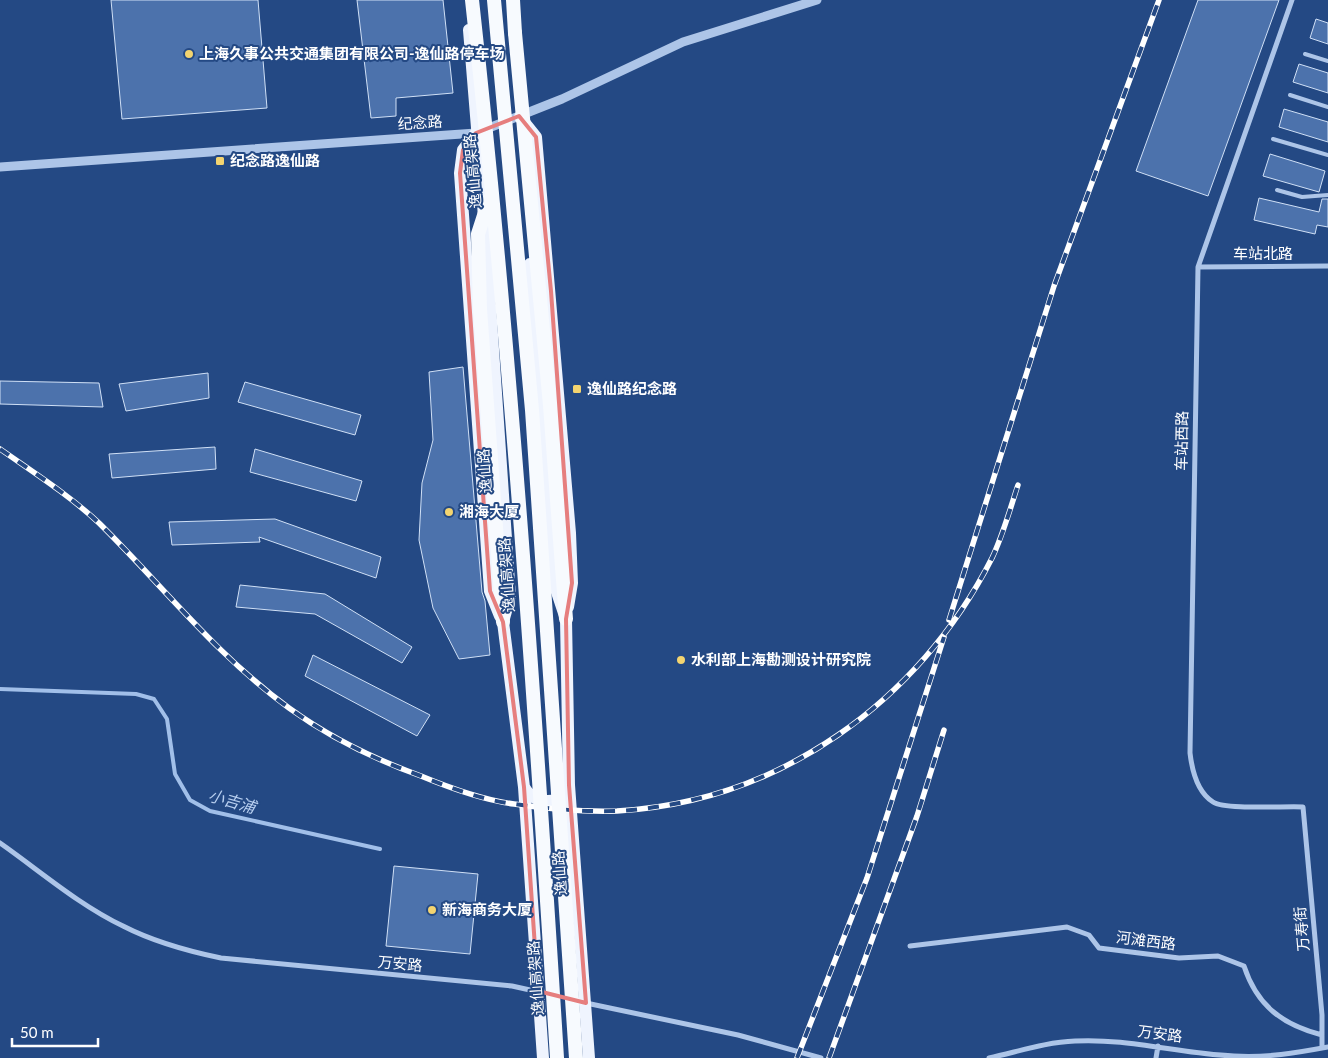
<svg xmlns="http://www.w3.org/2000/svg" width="1328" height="1058" font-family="Lato,'Noto Sans SC',sans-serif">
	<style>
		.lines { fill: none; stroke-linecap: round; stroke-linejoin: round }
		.stream { stroke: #a1bfe9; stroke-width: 4 }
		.building { fill: #4c72ac; stroke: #d0e0f6 }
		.service { stroke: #adc5e8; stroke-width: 4 }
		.minor { stroke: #adc5e8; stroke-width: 5 }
		.tertiary { stroke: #adc5e8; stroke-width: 9 }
		.primary { stroke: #eff4fe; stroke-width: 12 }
		.trunk { stroke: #f7fafe; stroke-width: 14 }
		.rail-casing { stroke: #fff; stroke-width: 5.5 }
		.rail { stroke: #244984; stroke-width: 4; stroke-dasharray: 11; stroke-linecap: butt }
		.trunk-bridge { stroke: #f7fafe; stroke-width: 14 }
		.marked { fill: none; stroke: #e67e7e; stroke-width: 4; stroke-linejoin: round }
		.poi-dot { fill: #f3d470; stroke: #244984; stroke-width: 2 }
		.labels { text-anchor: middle; stroke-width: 4; stroke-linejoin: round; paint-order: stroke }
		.poi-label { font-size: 15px; font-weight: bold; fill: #fff; stroke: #244984; text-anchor: start }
		.street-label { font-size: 15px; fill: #fff; stroke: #244984 }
		.water-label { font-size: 16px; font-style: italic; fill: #b8cff0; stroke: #244984 }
	</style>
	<rect width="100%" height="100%" fill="#244984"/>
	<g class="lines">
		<path class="stream" d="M 0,689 L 136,694 L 154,699 L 167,719 L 175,774 L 190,800 L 210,811 L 380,849"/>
	</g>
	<path class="building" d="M 111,0 L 258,0 L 267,108 L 122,119 Z
		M 357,0 L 443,0 L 453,93 L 396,98 L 396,116 L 371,118 Z
		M 1198,0 L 1279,0 L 1208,196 L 1136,171 Z
		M 1316,19 L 1328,23 L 1328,44 L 1310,38 Z
		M 1299,64 L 1328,73 L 1328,93 L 1293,82 Z
		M 1284,109 L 1328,122 L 1328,142 L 1279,127 Z
		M 1270,154 L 1325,171 L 1319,192 L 1263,176 Z
		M 1259,198 L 1319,212 L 1322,199 L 1328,199 L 1328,227 L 1317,225 L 1315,234 L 1254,220 Z
		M 463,367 L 482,592 L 485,601 L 490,655 L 459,659 L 433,608 L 419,540 L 422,483 L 433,440 L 429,372 Z
		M 208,373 L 209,398 L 126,411 L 119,384 Z
		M 0,381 L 99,383 L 103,407 L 0,404 Z
		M 245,382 L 361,415 L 355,435 L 238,402 Z
		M 215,447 L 216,469 L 112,478 L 109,454 Z
		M 255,449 L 362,481 L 356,501 L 250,472 Z
		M 275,519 L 381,557 L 376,578 L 259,537 L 260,542 L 172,545 L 169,522 Z
		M 240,585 L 325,594 L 412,647 L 402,663 L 315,614 L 236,607 Z
		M 313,655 L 430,715 L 417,736 L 305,676 Z
		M 394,866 L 478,874 L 470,954 L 386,946 Z"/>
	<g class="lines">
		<path class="service" d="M 1305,54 L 1328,61
			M 1290,95 L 1328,107
			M 1273,139 L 1328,155
			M 1277,190 L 1302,197 L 1328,195"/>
		<path class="minor" d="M 1292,0 L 1198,267 L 1190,753 C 1192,770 1197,792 1213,802 C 1225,810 1285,806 1303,807 L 1322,1015 L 1322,1048
			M 1198,267 L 1328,266
			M 0,843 C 40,871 79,905 123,926 C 154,942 187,951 221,958 L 512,986 L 539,992
			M 910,946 L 1067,927 L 1089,935 L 1099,948 L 1179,958 L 1218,956 L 1244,966 C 1257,1006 1283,1025 1322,1035
			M 586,1003 L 738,1035 L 821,1058
			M 989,1058 C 1017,1052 1046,1042 1075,1041 C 1128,1038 1180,1054 1234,1056 C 1266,1058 1296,1053 1328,1047
			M 1156,1058 L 1158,1046"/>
		<path class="tertiary" d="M 0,167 L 476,133 L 562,99 L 683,42 L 817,0"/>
		<path class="primary" d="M 469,30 L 482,189 L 510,597 L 503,622 L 524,787 L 543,1058
			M 520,117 L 536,137 L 570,533 L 572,583 L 568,607
			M 476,133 L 463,150 L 460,173 L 490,591 L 500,616
			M 530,264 L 554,583 L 566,619 L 569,785 L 589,1058
			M 524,787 C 532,802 552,806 565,794"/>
		<path class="trunk" d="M 513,0 L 515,33
			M 562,567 L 566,619
			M 499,568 L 503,622"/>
		<defs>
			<path id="rail" d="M 0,449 C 33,472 69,495 99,523 C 162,585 216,655 289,708 C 329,737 374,759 421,776 C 450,788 483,800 514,804 C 548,809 583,812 617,811 C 779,802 919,702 992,558 C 1003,535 1010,509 1018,485
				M 949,620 L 1054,286 L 1159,0
				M 797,1058 L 867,878 L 944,637
				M 829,1058 L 917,816 L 944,730"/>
		</defs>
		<use href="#rail" class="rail-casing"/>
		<use href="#rail" class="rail"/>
		<path class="trunk-bridge" d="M 472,0 C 511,351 535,705 557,1058
			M 494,0 L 532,410 L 576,1058
			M 515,33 L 550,405 L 562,567
			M 489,200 L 478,234 L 480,309 L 499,568"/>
	</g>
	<path class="marked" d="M 519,116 L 536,137 L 551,291 L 572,583 L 566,619 L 569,785 L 586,1003 L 538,991 L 524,787 L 503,622 L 490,591 L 460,173 L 463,150 L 476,133 Z"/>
	<g class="poi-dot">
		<circle cx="189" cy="54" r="5"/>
		<rect x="215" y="156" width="10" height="10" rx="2.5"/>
		<rect x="572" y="384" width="10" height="10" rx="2.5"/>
		<circle cx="449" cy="512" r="5"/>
		<circle cx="681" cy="660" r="5"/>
		<circle cx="432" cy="910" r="5"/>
	</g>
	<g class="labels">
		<g class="poi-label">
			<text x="199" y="59">上海久事公共交通集团有限公司-逸仙路停车场</text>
			<text x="230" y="166">纪念路逸仙路</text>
			<text x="587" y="394">逸仙路纪念路</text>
			<text x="459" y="517">湘海大厦</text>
			<text x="691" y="665">水利部上海勘测设计研究院</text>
			<text x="442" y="915">新海商务大厦</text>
		</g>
		<g class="street-label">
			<text transform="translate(420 123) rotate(-4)" y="5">纪念路</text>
			<text transform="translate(473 171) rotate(-95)" y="5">逸仙高架路</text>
			<text x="1263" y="259">车站北路</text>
			<text transform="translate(1182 441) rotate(-89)" y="5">车站西路</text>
			<text transform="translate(485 471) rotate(-94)" y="5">逸仙路</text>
			<text transform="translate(507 575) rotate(-94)" y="5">逸仙高架路</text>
			<text transform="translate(560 873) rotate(-94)" y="5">逸仙路</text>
			<text transform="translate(1302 929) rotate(-95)" y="5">万寿街</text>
			<text transform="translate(1146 941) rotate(7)" y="5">河滩西路</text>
			<text transform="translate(400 964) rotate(5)" y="5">万安路</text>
			<text transform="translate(536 978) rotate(-94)" y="5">逸仙高架路</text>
			<text transform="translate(1160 1034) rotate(7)" y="5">万安路</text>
		</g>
		<g class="water-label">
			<text transform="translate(232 801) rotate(16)" y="6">小吉浦</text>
		</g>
	</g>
	<path d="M12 1038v8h86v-8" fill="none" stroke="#ffffff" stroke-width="2.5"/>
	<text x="20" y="1038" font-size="15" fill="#ffffff" stroke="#244984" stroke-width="4" paint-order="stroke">50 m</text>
</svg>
